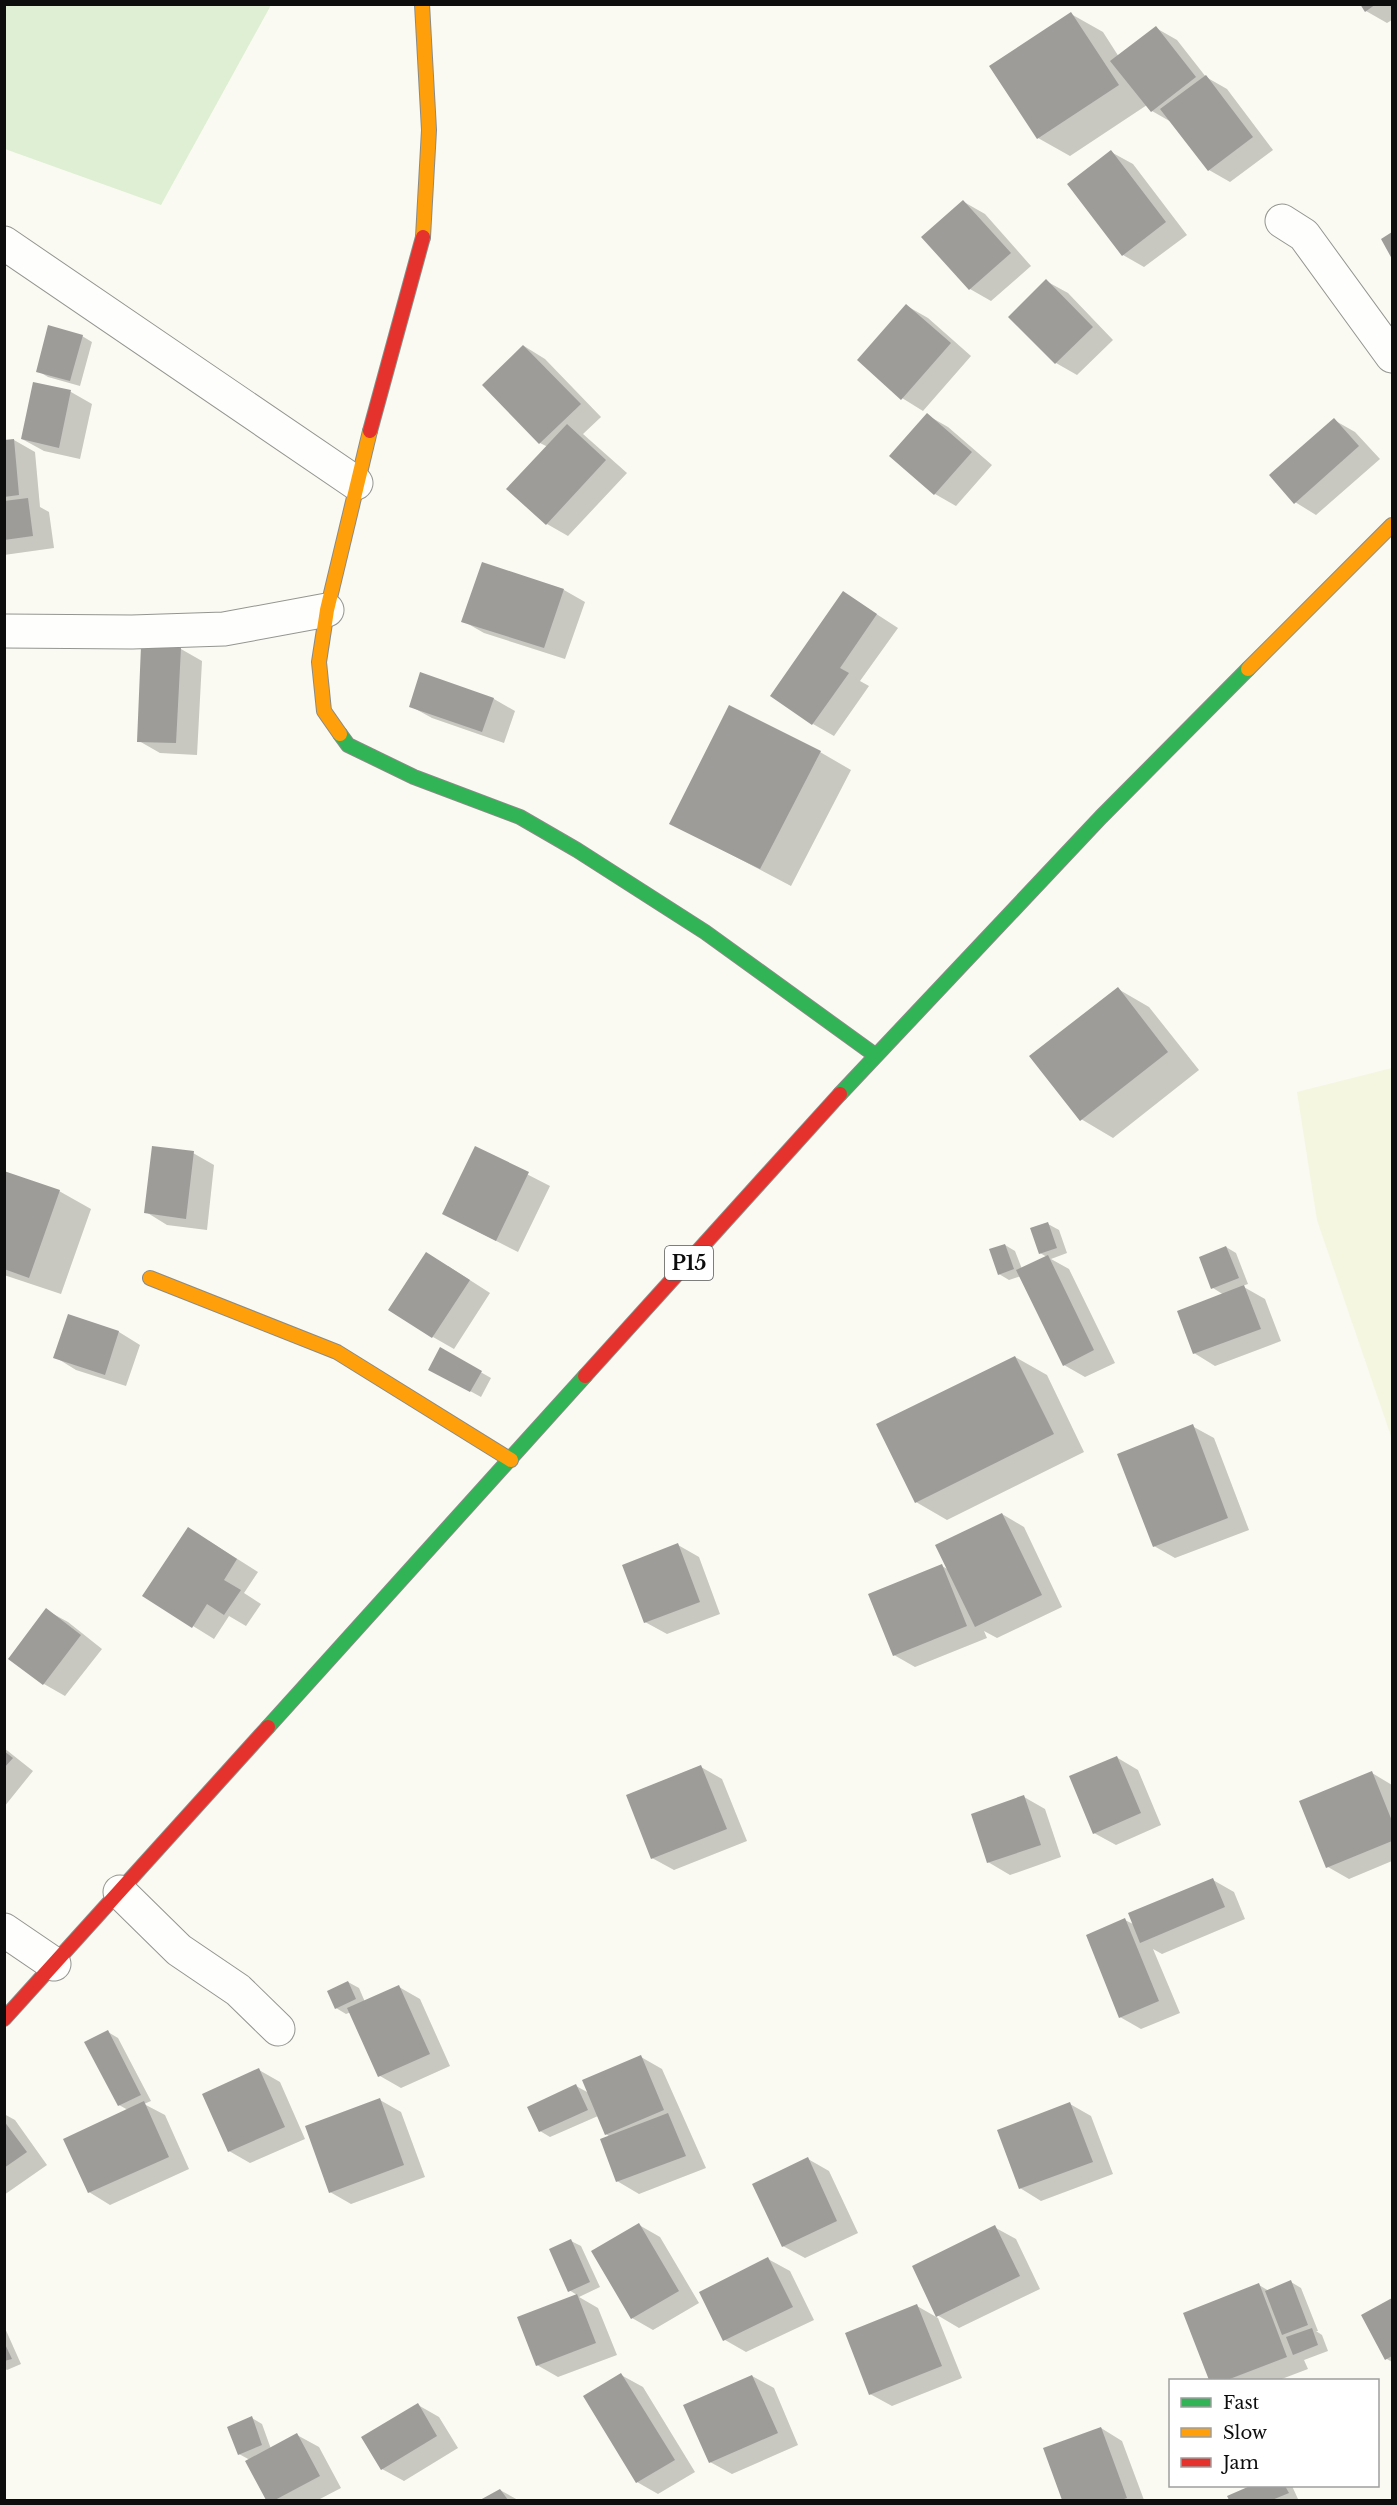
<svg xmlns="http://www.w3.org/2000/svg" width="1397" height="2505" font-family="'Libre Baskerville',serif">
	<style>
		.farmland { fill: #f4f6df }
		.green { fill: #dfefd3 }
		.shadow { fill: #0003 }
		.building { fill: #9d9c98 }
		.lines { fill: none; stroke-linecap: round; stroke-linejoin: round }
		.street-casing { stroke: #949490; stroke-width: 35 }
		.fast-casing { stroke: #8a8a87; stroke-width: 16 }
		.slow-casing { stroke: #8a8a87; stroke-width: 16 }
		.jam-casing { stroke: #8a8a87; stroke-width: 16 }
		.street { stroke: #fefefd; stroke-width: 33 }
		.fast { stroke: #30b455; stroke-width: 14 }
		.slow { stroke: #ff9f0a; stroke-width: 14 }
		.jam { stroke: #e5322d; stroke-width: 14 }
		.labels { text-anchor: middle; stroke-width: 6; stroke-linejoin: round; paint-order: stroke }
		.shield { fill: #fff; stroke: #565656; stroke-width: 1.5 }
		.shield-label { font-size: 20px; font-weight: bold; fill: #0d0d0d }
	</style>
	<rect width="100%" height="100%" fill="#fafaf2"/>
	<path class="farmland" d="M 1392,1068 L 1392,1439 L 1317,1220 L 1297,1092 Z"/>
	<path class="green" d="M 5,4 L 271,4 L 271,5 L 161,205 L 5,149 Z"/>
	<path class="shadow" d="M 1361,4 L 1392,4 L 1392,20 L 1387,23 L 1366,11 Z
		M 1071,14 L 1103,32 L 1119,57 L 1156,28 L 1177,40 L 1206,77 L 1227,89 L 1273,150 L 1230,182 L 1209,170 L 1173,123 L 1152,111 L 1147,105 L 1070,156 L 1038,138 Z
		M 1111,152 L 1133,164 L 1187,235 L 1144,267 L 1123,255 Z
		M 964,202 L 985,214 L 1031,266 L 991,301 L 970,289 Z
		M 1046,281 L 1068,293 L 1113,340 L 1077,375 L 1056,363 Z
		M 907,306 L 928,318 L 971,356 L 923,411 L 902,398 Z
		M 82,336 L 92,342 L 80,386 L 48,377 L 38,371 Z
		M 524,346 L 545,359 L 601,417 L 583,434 L 627,473 L 568,536 L 547,524 L 548,447 L 540,443 Z
		M 34,384 L 71,392 L 92,404 L 80,459 L 44,451 L 22,439 Z
		M 927,415 L 948,427 L 992,465 L 956,506 L 935,494 L 891,456 Z
		M 1334,420 L 1355,432 L 1380,459 L 1316,515 L 1295,502 Z
		M 14,440 L 35,452 L 40,507 L 49,512 L 54,548 L 4,555 L 4,441 Z
		M 564,590 L 585,602 L 565,659 L 484,633 L 463,621 Z
		M 844,593 L 898,628 L 860,681 L 869,686 L 834,736 L 813,724 Z
		M 143,647 L 181,649 L 202,661 L 197,755 L 160,753 L 139,741 Z
		M 421,674 L 494,699 L 515,711 L 504,743 L 432,718 L 410,706 Z
		M 820,752 L 851,770 L 791,886 L 671,823 Z
		M 1118,989 L 1149,1007 L 1199,1070 L 1113,1138 L 1081,1119 Z
		M 476,1148 L 550,1186 L 518,1252 L 465,1225 Z
		M 193,1153 L 214,1165 L 207,1230 L 167,1225 L 146,1212 Z
		M 4,1172 L 59,1191 L 91,1209 L 61,1294 L 4,1275 Z
		M 1048,1224 L 1059,1230 L 1067,1253 L 1051,1259 L 1069,1269 L 1115,1363 L 1085,1377 L 1064,1365 L 1021,1276 L 1009,1280 L 999,1274 L 1005,1245 L 1015,1251 L 1022,1269 L 1047,1257 L 1040,1253 Z
		M 1226,1247 L 1236,1253 L 1248,1284 L 1242,1286 L 1265,1299 L 1281,1341 L 1215,1366 L 1194,1353 L 1224,1295 L 1213,1288 Z
		M 448,1266 L 490,1293 L 454,1349 L 433,1337 Z
		M 69,1316 L 119,1332 L 140,1345 L 126,1386 L 76,1370 L 55,1357 Z
		M 440,1349 L 491,1378 L 481,1397 L 430,1369 Z
		M 1015,1357 L 1047,1375 L 1084,1452 L 947,1520 L 916,1502 Z
		M 1192,1426 L 1214,1438 L 1249,1530 L 1175,1558 L 1154,1546 Z
		M 1002,1514 L 1024,1527 L 1062,1607 L 997,1638 L 984,1631 L 987,1638 L 915,1667 L 894,1655 L 942,1566 L 949,1570 Z
		M 209,1541 L 258,1572 L 244,1593 L 261,1604 L 246,1626 L 229,1616 L 214,1639 L 193,1626 Z
		M 678,1545 L 699,1557 L 720,1614 L 667,1634 L 645,1622 Z
		M 46,1610 L 68,1622 L 102,1649 L 65,1696 L 44,1684 Z
		M 4,1748 L 33,1771 L 4,1807 Z
		M 1116,1757 L 1138,1770 L 1161,1825 L 1116,1845 L 1094,1833 Z
		M 701,1767 L 722,1779 L 747,1841 L 674,1870 L 652,1858 Z
		M 1372,1773 L 1392,1785 L 1392,1861 L 1349,1879 L 1328,1867 Z
		M 1024,1797 L 1045,1809 L 1061,1857 L 1010,1875 L 988,1862 Z
		M 1213,1880 L 1234,1892 L 1245,1919 L 1162,1954 L 1153,1949 L 1180,2013 L 1141,2029 L 1120,2017 L 1125,1920 L 1135,1925 Z
		M 348,1982 L 359,1988 L 365,2002 L 399,1987 L 420,1999 L 450,2066 L 401,2088 L 380,2076 L 351,2012 L 346,2014 L 336,2008 Z
		M 108,2032 L 118,2038 L 151,2101 L 144,2104 L 165,2115 L 189,2169 L 110,2205 L 89,2192 L 128,2110 L 119,2105 Z
		M 641,2057 L 662,2069 L 706,2168 L 639,2194 L 617,2181 L 610,2137 L 606,2134 L 598,2116 L 550,2137 L 540,2131 L 576,2086 L 589,2093 Z
		M 259,2070 L 280,2082 L 305,2139 L 250,2163 L 229,2151 Z
		M 380,2100 L 401,2112 L 425,2177 L 351,2204 L 330,2192 Z
		M 1070,2104 L 1091,2116 L 1113,2174 L 1041,2201 L 1020,2188 Z
		M 4,2114 L 15,2120 L 47,2165 L 4,2195 Z
		M 808,2159 L 829,2171 L 858,2233 L 805,2258 L 783,2246 Z
		M 639,2225 L 660,2237 L 699,2303 L 653,2330 L 632,2318 Z
		M 994,2227 L 1016,2239 L 1040,2289 L 959,2328 L 937,2315 Z
		M 571,2241 L 581,2246 L 600,2287 L 579,2297 L 598,2308 L 617,2355 L 558,2377 L 537,2365 L 577,2295 L 569,2290 Z
		M 768,2259 L 790,2271 L 814,2320 L 746,2352 L 725,2340 Z
		M 1291,2282 L 1301,2288 L 1318,2331 L 1316,2331 L 1322,2335 L 1328,2351 L 1304,2360 L 1308,2369 L 1279,2380 L 1211,2380 L 1185,2314 L 1259,2285 L 1269,2291 Z
		M 1392,2300 L 1392,2362 L 1387,2359 L 1363,2316 Z
		M 917,2306 L 938,2318 L 962,2378 L 892,2406 L 870,2394 Z
		M 4,2326 L 21,2364 L 7,2370 L 4,2368 Z
		M 621,2375 L 643,2387 L 695,2472 L 658,2494 L 637,2482 Z
		M 752,2376 L 774,2388 L 798,2445 L 732,2474 L 710,2462 Z
		M 418,2405 L 439,2417 L 458,2448 L 404,2481 L 382,2469 Z
		M 252,2418 L 262,2424 L 271,2449 L 297,2435 L 319,2447 L 341,2488 L 318,2500 L 267,2500 L 247,2462 L 250,2460 L 239,2454 Z
		M 1101,2428 L 1122,2441 L 1144,2500 L 1064,2500 L 1045,2448 Z
		M 1254,2486 L 1292,2486 L 1298,2499 L 1294,2500 L 1231,2500 L 1229,2497 Z
		M 500,2490 L 518,2500 L 483,2500 Z"/>
	<path class="building" d="M 1360,4 L 1376,4 L 1365,12 Z
		M 1071,12 L 1119,85 L 1037,139 L 989,66 Z
		M 1156,26 L 1196,77 L 1151,112 L 1110,61 Z
		M 1206,75 L 1253,137 L 1208,171 L 1160,109 Z
		M 1111,150 L 1166,222 L 1122,256 L 1067,184 Z
		M 963,200 L 1011,253 L 969,290 L 921,237 Z
		M 1392,232 L 1392,259 L 1381,239 Z
		M 1046,279 L 1093,327 L 1055,364 L 1008,317 Z
		M 906,304 L 951,343 L 901,400 L 857,360 Z
		M 48,325 L 83,335 L 70,381 L 36,372 Z
		M 523,345 L 581,404 L 539,444 L 482,385 Z
		M 33,382 L 71,390 L 59,448 L 21,439 Z
		M 927,413 L 972,452 L 934,495 L 889,456 Z
		M 1334,418 L 1359,446 L 1294,504 L 1269,475 Z
		M 567,424 L 606,460 L 546,525 L 506,489 Z
		M 14,439 L 19,495 L 4,497 L 4,440 Z
		M 28,498 L 33,536 L 4,540 L 4,501 Z
		M 482,562 L 564,589 L 544,648 L 461,622 Z
		M 843,591 L 877,614 L 840,668 L 849,673 L 812,725 L 770,696 Z
		M 141,646 L 181,648 L 176,743 L 137,742 Z
		M 420,672 L 494,698 L 482,732 L 409,707 Z
		M 729,705 L 821,751 L 760,869 L 669,824 Z
		M 1118,987 L 1168,1052 L 1080,1121 L 1029,1056 Z
		M 152,1146 L 194,1151 L 186,1219 L 144,1213 Z
		M 475,1146 L 529,1172 L 496,1241 L 442,1214 Z
		M 4,1171 L 60,1190 L 29,1278 L 4,1269 Z
		M 1048,1222 L 1057,1248 L 1039,1254 L 1030,1228 Z
		M 1005,1244 L 1014,1269 L 998,1275 L 989,1249 Z
		M 1226,1246 L 1239,1278 L 1211,1289 L 1199,1257 Z
		M 426,1252 L 470,1280 L 432,1338 L 388,1310 Z
		M 1048,1255 L 1094,1350 L 1063,1366 L 1016,1270 Z
		M 1244,1285 L 1261,1329 L 1193,1354 L 1177,1311 Z
		M 68,1314 L 119,1331 L 105,1375 L 53,1358 Z
		M 440,1347 L 482,1371 L 470,1392 L 428,1370 Z
		M 1015,1356 L 1054,1434 L 915,1503 L 876,1424 Z
		M 1193,1424 L 1228,1518 L 1153,1547 L 1117,1454 Z
		M 1002,1513 L 1042,1595 L 975,1627 L 935,1545 Z
		M 188,1527 L 237,1559 L 224,1580 L 241,1590 L 224,1615 L 207,1604 L 192,1628 L 142,1596 Z
		M 678,1543 L 700,1602 L 644,1623 L 622,1565 Z
		M 942,1564 L 967,1626 L 893,1656 L 868,1594 Z
		M 46,1608 L 81,1635 L 43,1685 L 8,1659 Z
		M 4,1751 L 13,1758 L 4,1768 Z
		M 1117,1756 L 1141,1813 L 1093,1834 L 1069,1776 Z
		M 701,1765 L 727,1829 L 651,1859 L 626,1795 Z
		M 1372,1771 L 1392,1821 L 1392,1841 L 1326,1868 L 1299,1801 Z
		M 1024,1795 L 1041,1845 L 987,1863 L 971,1814 Z
		M 1213,1878 L 1225,1907 L 1140,1943 L 1128,1913 Z
		M 1125,1918 L 1159,2001 L 1119,2018 L 1086,1935 Z
		M 348,1981 L 356,1999 L 335,2009 L 327,1991 Z
		M 399,1985 L 430,2054 L 378,2077 L 347,2008 Z
		M 108,2030 L 141,2095 L 118,2106 L 84,2042 Z
		M 641,2055 L 664,2110 L 605,2135 L 582,2080 Z
		M 259,2068 L 285,2127 L 228,2152 L 202,2094 Z
		M 576,2084 L 588,2110 L 539,2132 L 527,2107 Z
		M 380,2098 L 404,2165 L 329,2193 L 305,2126 Z
		M 144,2101 L 169,2157 L 88,2193 L 63,2139 Z
		M 1070,2102 L 1093,2162 L 1019,2189 L 997,2130 Z
		M 668,2113 L 686,2156 L 616,2182 L 600,2139 Z
		M 4,2121 L 27,2152 L 4,2168 Z
		M 808,2157 L 837,2221 L 782,2247 L 752,2184 Z
		M 639,2223 L 679,2291 L 631,2319 L 591,2251 Z
		M 995,2225 L 1020,2276 L 936,2317 L 912,2266 Z
		M 571,2239 L 590,2282 L 568,2292 L 549,2249 Z
		M 768,2257 L 793,2307 L 723,2341 L 699,2292 Z
		M 1291,2280 L 1308,2325 L 1282,2335 L 1265,2291 Z
		M 1259,2283 L 1287,2357 L 1227,2380 L 1209,2380 L 1183,2313 Z
		M 577,2294 L 596,2343 L 536,2366 L 517,2317 Z
		M 1392,2298 L 1392,2356 L 1385,2360 L 1361,2315 Z
		M 917,2304 L 942,2366 L 869,2395 L 845,2333 Z
		M 1312,2328 L 1318,2345 L 1293,2355 L 1286,2337 Z
		M 4,2342 L 12,2359 L 4,2361 Z
		M 621,2373 L 675,2460 L 636,2483 L 583,2396 Z
		M 752,2375 L 778,2433 L 709,2463 L 683,2405 Z
		M 418,2403 L 437,2436 L 381,2470 L 361,2437 Z
		M 252,2416 L 262,2445 L 238,2455 L 227,2427 Z
		M 1101,2427 L 1127,2498 L 1121,2500 L 1062,2500 L 1043,2448 Z
		M 297,2433 L 320,2476 L 275,2500 L 266,2500 L 245,2461 Z
		M 1250,2486 L 1285,2486 L 1289,2493 L 1272,2500 L 1229,2500 L 1227,2496 Z
		M 500,2489 L 508,2500 L 480,2500 Z"/>
	<g class="lines">
		<defs>
			<path id="street" d="M 1282,221 L 1304,235 L 1392,356
				M 4,243 L 356,483
				M 4,631 L 132,632 L 224,629 L 327,610
				M 120,1892 L 179,1950 L 238,1990 L 278,2029
				M 4,1930 L 54,1964"/>
			<path id="fast" d="M 340,734 L 348,745 L 414,777 L 520,817 L 577,850 L 705,932 L 875,1055
				M 840,1094 L 1101,817 L 1248,669
				M 268,1727 L 585,1376"/>
			<path id="slow" d="M 422,4 L 429,130 L 423,237
				M 1248,669 L 1392,525
				M 340,734 L 324,711 L 319,662 L 327,610 L 370,431
				M 150,1278 L 337,1352 L 511,1460"/>
			<path id="jam" d="M 370,431 L 423,237
				M 585,1376 L 840,1094
				M 4,2019 L 268,1727"/>
		</defs>
		<use href="#street" class="street-casing"/>
		<use href="#fast" class="fast-casing"/>
		<use href="#slow" class="slow-casing"/>
		<use href="#jam" class="jam-casing"/>
		<use href="#street" class="street"/>
		<use href="#fast" class="fast"/>
		<use href="#slow" class="slow"/>
		<use href="#jam" class="jam"/>
	</g>
	<g class="labels">
		<rect class="shield" x="665" y="1246" width="48" height="34" rx="4.5"/>
		<g class="shield-label">
			<text x="689" y="1270">P15</text>
		</g>
	</g>
	<rect width="1397" height="2505" fill="none" stroke="#0d0d0d" stroke-width="12"/>
	<rect x="1169" y="2379" width="210" height="108" fill="#ffffff" stroke="#9e9e9e" stroke-width="1.5"/>
	<rect x="1181" y="2398" width="30" height="9" fill="#30b455" stroke="#9e9e9e" stroke-width="1.5"/>
	<text x="1223" y="2409" font-size="18" fill="#0d0d0d">Fast</text>
	<rect x="1181" y="2428" width="30" height="9" fill="#ff9f0a" stroke="#9e9e9e" stroke-width="1.5"/>
	<text x="1223" y="2439" font-size="18" fill="#0d0d0d">Slow</text>
	<rect x="1181" y="2458" width="30" height="9" fill="#e5322d" stroke="#9e9e9e" stroke-width="1.5"/>
	<text x="1223" y="2469" font-size="18" fill="#0d0d0d">Jam</text>
</svg>
